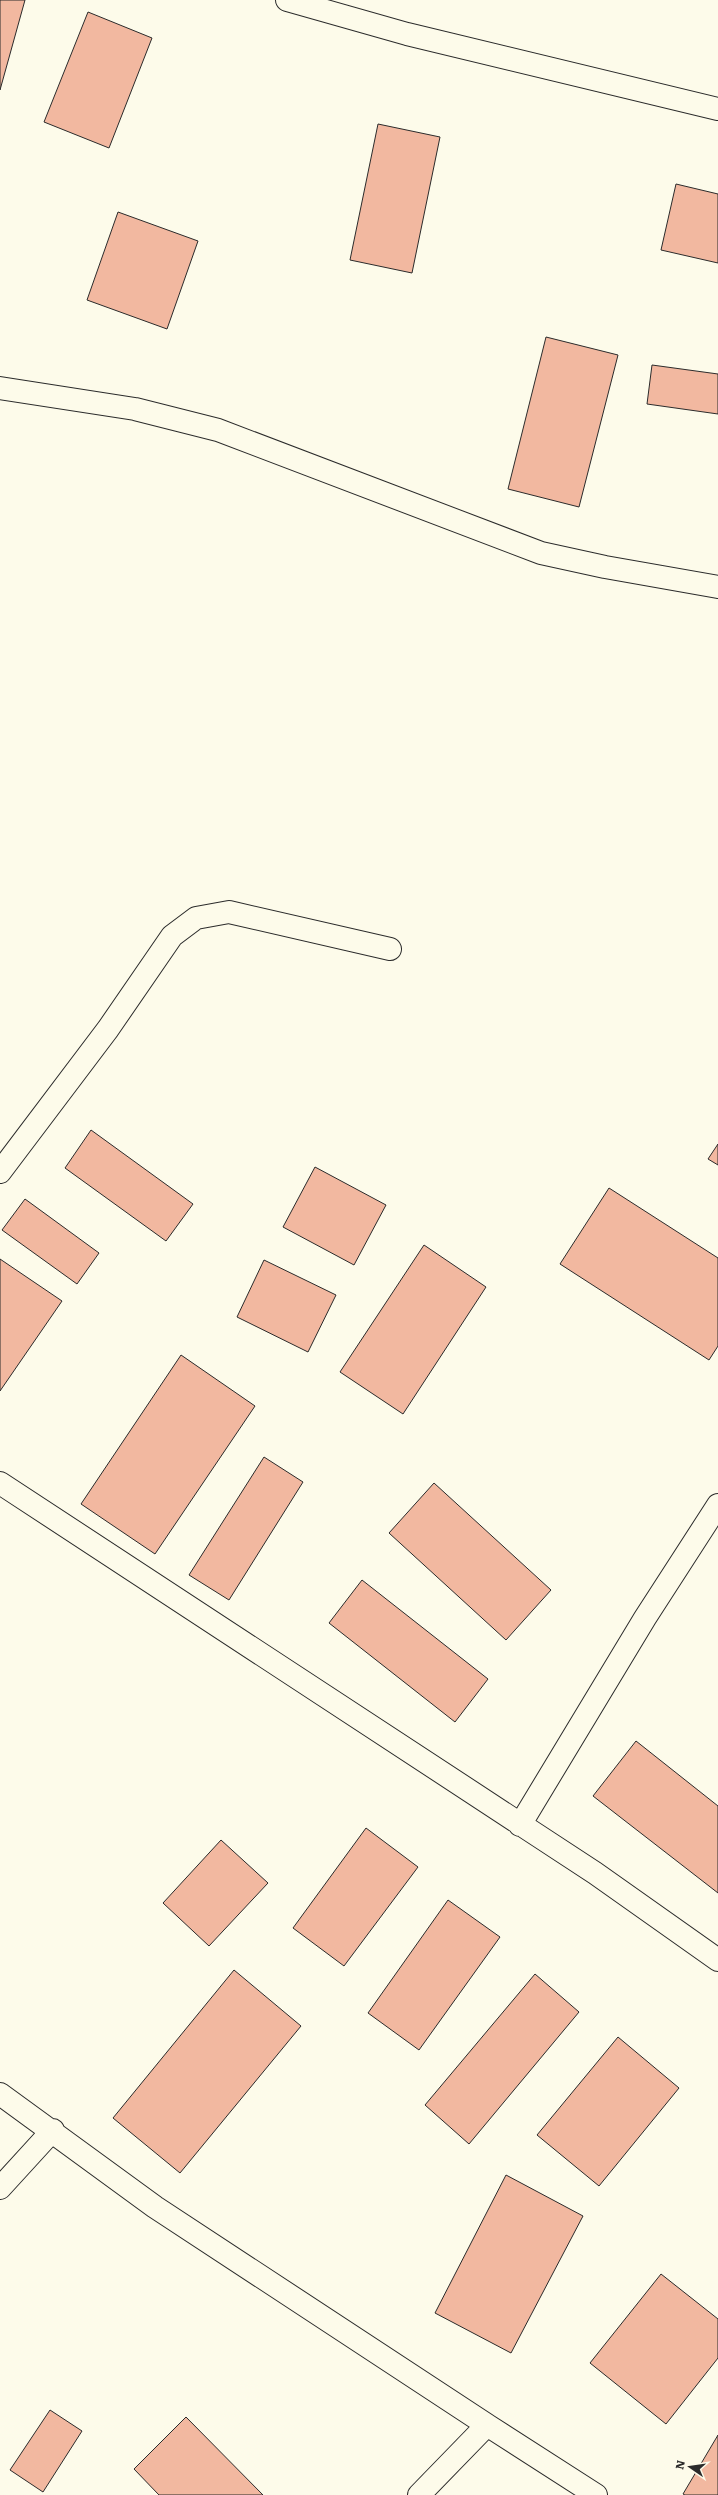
<svg xmlns="http://www.w3.org/2000/svg" width="718" height="2495" font-family="Literata,serif">
	<style>
		.building { fill: #f2b8a0; stroke: #2b2b2b }
		.lines { fill: none; stroke-linecap: round; stroke-linejoin: round }
		.minor-casing { stroke: #2b2b2b; stroke-width: 24 }
		.minor { stroke: #fdfbea; stroke-width: 22 }
	</style>
	<rect width="100%" height="100%" fill="#fdfbea"/>
	<path class="building" d="M 0,0 L 25,0 L 0,90 Z
		M 88,12 L 152,38 L 109,148 L 44,122 Z
		M 378,124 L 440,137 L 412,273 L 350,260 Z
		M 676,184 L 718,194 L 718,263 L 661,250 Z
		M 118,212 L 198,241 L 167,329 L 87,300 Z
		M 546,337 L 618,355 L 579,507 L 508,489 Z
		M 652,365 L 718,374 L 718,414 L 647,404 Z
		M 91,1130 L 193,1204 L 166,1241 L 65,1168 Z
		M 718,1144 L 718,1165 L 708,1159 Z
		M 315,1167 L 386,1205 L 354,1265 L 283,1227 Z
		M 609,1188 L 718,1258 L 718,1346 L 709,1360 L 560,1264 Z
		M 25,1199 L 99,1253 L 77,1284 L 2,1230 Z
		M 424,1245 L 486,1287 L 403,1414 L 340,1372 Z
		M 0,1259 L 62,1301 L 0,1391 Z
		M 264,1260 L 336,1295 L 308,1352 L 237,1317 Z
		M 181,1355 L 255,1406 L 155,1554 L 81,1504 Z
		M 264,1457 L 303,1482 L 229,1600 L 189,1575 Z
		M 434,1483 L 551,1590 L 506,1640 L 389,1533 Z
		M 362,1580 L 488,1679 L 455,1722 L 329,1623 Z
		M 636,1741 L 718,1806 L 718,1893 L 593,1796 Z
		M 366,1828 L 418,1867 L 344,1966 L 293,1928 Z
		M 221,1840 L 268,1883 L 209,1946 L 163,1903 Z
		M 448,1900 L 500,1937 L 419,2050 L 368,2013 Z
		M 234,1970 L 301,2026 L 180,2173 L 113,2118 Z
		M 535,1974 L 579,2012 L 469,2144 L 425,2105 Z
		M 618,2037 L 679,2088 L 599,2186 L 537,2135 Z
		M 506,2175 L 583,2216 L 511,2353 L 435,2313 Z
		M 661,2274 L 718,2319 L 718,2358 L 666,2424 L 590,2363 Z
		M 50,2410 L 82,2431 L 43,2492 L 10,2470 Z
		M 186,2417 L 263,2495 L 159,2495 L 134,2469 Z
		M 718,2435 L 718,2495 L 685,2495 L 683,2494 Z"/>
	<g class="lines">
		<defs>
			<path id="minor" d="M 287,0 L 407,34 L 718,109
				M 0,388 L 135,409 L 218,430 L 541,553 L 605,567 L 718,587
				M 0,1172 L 108,1029 L 172,936 L 196,918 L 229,912 L 390,949
				M 0,1483 L 595,1873 L 718,1960
				M 520,1825 L 645,1618 L 718,1505
				M 0,2094 L 155,2207 L 487,2425 L 419,2495
				M 0,2188 L 53,2130
				M 487,2425 L 596,2495"/>
		</defs>
		<use href="#minor" class="minor-casing"/>
		<use href="#minor" class="minor"/>
	</g>
	<g transform="translate(690 2467) rotate(283)" stroke="#fdfbea" stroke-width="3" paint-order="stroke">
	<path d="M0-3L7 15L0 10L-7 15Z" fill="#2b2b2b"/>
	<text y="-6" font-size="11" font-weight="bold" text-anchor="middle" fill="#2b2b2b">N</text>
	</g>
</svg>
